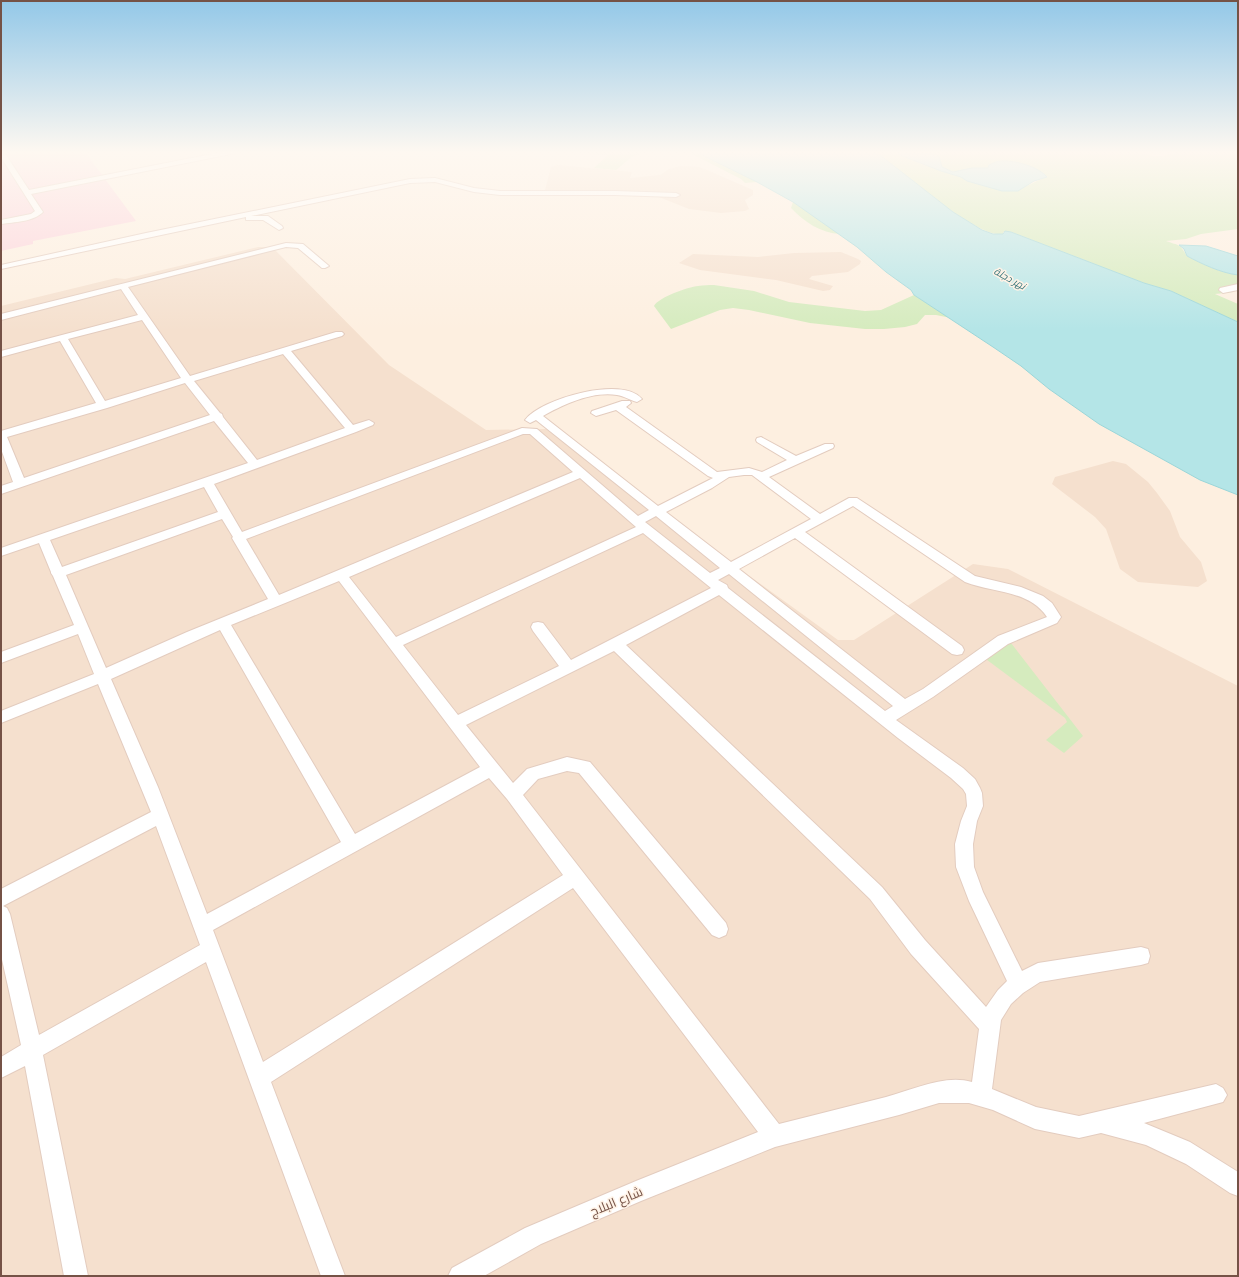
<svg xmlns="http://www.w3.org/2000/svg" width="1239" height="1277" font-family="'PT Sans',Cairo,sans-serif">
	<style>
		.residential { fill: #f5e0ce }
		.medical { fill: #fcd2db }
		.green { fill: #d5ebbe }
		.water { fill: #b4e5e7; stroke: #9ad6d9 }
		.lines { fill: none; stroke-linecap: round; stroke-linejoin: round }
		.minor-casing { stroke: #e3ccbf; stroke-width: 2 }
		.minor { fill: #fff; fill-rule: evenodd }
		.labels { text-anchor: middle; stroke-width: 3; stroke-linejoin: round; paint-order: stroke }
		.far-water-label { font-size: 10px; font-style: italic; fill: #3a777c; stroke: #fff3e7 }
		.near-street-label { font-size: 13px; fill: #755246; stroke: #fff3e7 }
	</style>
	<rect width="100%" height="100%" fill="#fdefe0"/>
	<path class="residential" d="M 558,165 L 632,172 L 630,178 L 660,175 L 669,169 L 681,166 L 700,167 L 753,190 L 753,195 L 745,200 L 749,209 L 745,211 L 721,213 L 689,209 L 649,193 L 545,190 L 551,167 Z
		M 258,247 L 272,247 L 389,365 L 486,430 L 546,429 L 838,640 L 854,640 L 973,564 L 1008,569 L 1238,686 L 1238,1276 L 1,1276 L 1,306 L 116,278 L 125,279 Z
		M 841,252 L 858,259 L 861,261 L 860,264 L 848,272 L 812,276 L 809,279 L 833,286 L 830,290 L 823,291 L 776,280 L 700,270 L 679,263 L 693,254 L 758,257 L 794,253 Z
		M 1113,461 L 1126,464 L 1148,482 L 1157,493 L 1170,511 L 1180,537 L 1201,562 L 1207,581 L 1198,587 L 1138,582 L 1120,569 L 1106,529 L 1095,517 L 1052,484 L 1055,477 Z"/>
	<path class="medical" d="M 1,152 L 85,152 L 136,221 L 33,241 L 33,244 L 1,251 Z"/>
	<path class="green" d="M 578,152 L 648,152 L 633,156 L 616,170 L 594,168 L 608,155 L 576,153 Z
		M 670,152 L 696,152 L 757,182 L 745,183 L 741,179 L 690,153 Z
		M 876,152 L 898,152 L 900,155 L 941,171 L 961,177 L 967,181 L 1009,191 C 1020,191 1035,181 1047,177 L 1038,171 L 999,161 L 989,165 L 988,168 L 957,172 L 946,170 L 942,167 L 935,154 L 920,152 L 1140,152 L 1153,156 L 1163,156 L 1180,152 L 1238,152 L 1238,229 L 1201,234 L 1186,239 L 1166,241 C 1180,246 1179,243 1187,256 C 1202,264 1221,273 1238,275 L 1238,284 L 1234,292 L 1215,294 L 1238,304 L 1238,322 L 1171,291 L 1144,283 L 1011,232 L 1003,232 L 1003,234 C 978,239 898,170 876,152 Z
		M 793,202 L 840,234 C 821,233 804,222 791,208 Z
		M 714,285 L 754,291 L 789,302 L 865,311 L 881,310 L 914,295 L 951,318 L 936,315 L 925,315 L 917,324 L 905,327 L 884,329 L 865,329 L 810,323 L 749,310 L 733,308 L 720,310 L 671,329 L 654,306 C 659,297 688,287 698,286 C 703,285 709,285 714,285 Z
		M 1004,634 L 1083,736 L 1064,753 L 1046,740 L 1067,722 L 1065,718 L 975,651 Z"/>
	<path class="water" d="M 696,152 L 876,152 L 953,212 L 982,230 L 993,234 L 1003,234 L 1005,231 L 1011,232 L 1144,283 L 1171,291 L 1238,322 L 1238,495 L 1200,480 L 1099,424 L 1049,389 L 1021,366 L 993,347 L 914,295 L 911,290 L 886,272 L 857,247 L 793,202 L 757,182 Z
		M 897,152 L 935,154 L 939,157 L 942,167 L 953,172 L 972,168 L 988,168 L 989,165 C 993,163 997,161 1002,161 C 1015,160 1039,167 1047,177 L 1034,181 L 1018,191 L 1002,191 L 967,181 L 961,177 L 941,171 L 900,155 Z
		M 1179,245 L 1206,246 L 1238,256 L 1238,275 C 1221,273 1202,264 1187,256 L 1184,249 Z"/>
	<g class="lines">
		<defs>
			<path id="minor" d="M 1,152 L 4,152 L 29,190 L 222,152 L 234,152 L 231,154 L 31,194 L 43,212 C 33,222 14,222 1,224 L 1,220 L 31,214 L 35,211 L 1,157 Z
				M 435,178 L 474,188 L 500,191 L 615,191 L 676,193 L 680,195 L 676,197 L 615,195 L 500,195 L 474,192 L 435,182 L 410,183 L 251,216 L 268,216 L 282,226 L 283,228 L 279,230 L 263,220 L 246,220 L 246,217 L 1,269 L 1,265 L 146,233 L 410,179 Z
				M 286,243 L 303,244 L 329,266 L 325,268 L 322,268 L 298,248 L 286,247 L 128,287 L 190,376 L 336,332 L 342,332 L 344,334 L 342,336 L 291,351 L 353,425 L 369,420 L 374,423 L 373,425 L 356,432 L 214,484 L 242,532 L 522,428 L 537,429 L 638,516 L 649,510 L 536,420 L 530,423 L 525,420 C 540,399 623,375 642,399 L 637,402 C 630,400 624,396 617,395 C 593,391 564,404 543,416 L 658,506 L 713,478 L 708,476 L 616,410 L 596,416 L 591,413 L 592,411 L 622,401 L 630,401 L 631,403 L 626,407 L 717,472 L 749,468 L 762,472 L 787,460 L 757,442 L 756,440 L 757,438 L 761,437 L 796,456 L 825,444 L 833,444 L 834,446 L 833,448 L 769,477 L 820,514 L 849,498 L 857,498 L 975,576 L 1021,587 L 1043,596 L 1052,603 L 1061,617 L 1057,623 L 1008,644 L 933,697 L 896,720 L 963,768 L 975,779 L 980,788 L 982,793 L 983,806 L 977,821 L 973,844 L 974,867 L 983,892 L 1022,971 L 1038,963 L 1141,947 L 1148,949 L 1150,956 L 1148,963 L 1141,965 L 1040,982 L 1023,993 L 1011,1004 L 1001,1020 L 992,1089 L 1036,1107 L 1079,1116 L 1216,1084 L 1223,1088 L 1227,1095 L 1223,1102 L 1144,1123 L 1190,1142 L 1238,1172 L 1238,1196 L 1230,1193 L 1186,1164 L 1146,1145 L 1101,1133 L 1079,1138 L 1035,1129 L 993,1110 L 969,1103 L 939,1103 L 899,1115 L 775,1147 L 641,1201 L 541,1244 L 484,1276 L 448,1276 L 452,1268 L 525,1228 L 636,1181 L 758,1132 L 573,888 L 271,1082 L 345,1276 L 321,1276 L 206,962 L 43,1055 L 88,1276 L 64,1276 L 25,1066 L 1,1078 L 1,1057 L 21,1045 L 1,955 L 1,889 L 151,812 L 98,684 L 1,723 L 1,711 L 94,674 L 78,634 L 1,663 L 1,652 L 74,625 L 53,576 L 51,573 L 51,572 L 39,543 L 1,556 L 1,548 L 248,463 L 214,421 L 1,494 L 1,486 L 13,482 L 1,449 L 1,431 L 96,403 L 60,341 L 1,357 L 1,351 L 138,315 L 121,289 L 1,320 L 1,314 ZM 142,320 L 181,378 L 105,401 L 68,339 ZM 283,354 L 345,428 L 257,460 L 223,417 L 222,414 L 220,413 L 194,381 ZM 185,383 L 210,415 L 24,478 L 7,437 L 107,408 ZM 523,434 L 530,434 L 573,472 L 279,595 L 246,539 ZM 744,475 L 752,475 L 811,519 L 731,562 L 666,512 L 712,488 L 729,477 ZM 580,478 L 636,527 L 396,637 L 349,577 ZM 204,487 L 218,512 L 62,567 L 50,540 ZM 853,506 L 965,582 C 993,593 1029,590 1047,617 L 998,636 L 923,689 L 905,699 L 739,569 L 795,538 L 952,654 L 957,655 L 962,654 L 964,650 L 962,646 L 805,532 ZM 656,516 L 720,568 L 710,573 L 645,522 ZM 222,519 L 233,537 L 232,538 L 268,599 L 187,632 L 106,668 L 66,575 ZM 643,533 L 711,588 L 571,660 L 543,623 L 538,622 L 533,623 L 531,627 L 533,631 L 559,666 L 458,715 L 403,645 ZM 729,574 L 893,706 L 885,711 L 728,588 L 727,585 L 718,580 ZM 339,581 L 480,767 L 355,834 L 231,625 ZM 719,595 L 898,738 L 951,778 L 963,789 L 966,794 L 967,806 L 961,821 L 955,844 L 956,867 L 969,901 L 1007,981 L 998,990 L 986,1007 L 925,940 L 882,887 L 626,645 ZM 220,630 L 341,842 L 207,914 L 158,787 L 111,679 ZM 614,651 L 870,899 L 911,954 L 979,1029 L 972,1082 C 944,1074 913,1090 886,1097 C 850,1106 815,1115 779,1124 L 523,795 L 538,779 L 567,771 L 579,773 L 712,935 L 719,938 L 726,935 L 728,929 L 726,923 L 590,762 L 567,757 L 527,769 L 513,783 L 466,725 ZM 489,778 L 507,799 L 563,875 L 263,1062 L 213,930 ZM 156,826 L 200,945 L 39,1035 L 10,914 L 7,908 L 3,906 Z
				M 1238,284 L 1238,290 L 1223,293 L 1219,290 L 1220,288 Z"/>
		</defs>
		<use href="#minor" class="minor-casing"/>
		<use href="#minor" class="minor"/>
	</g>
	<linearGradient id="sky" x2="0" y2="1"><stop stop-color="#93c8e8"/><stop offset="0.46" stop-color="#fef8f1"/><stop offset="1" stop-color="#fef8f1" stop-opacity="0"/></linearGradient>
	<rect width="1239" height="331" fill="url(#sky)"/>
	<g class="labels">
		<g class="far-water-label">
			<text transform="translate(1010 278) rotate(29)" y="4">نهر دجلة</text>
		</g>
		<g class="near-street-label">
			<text transform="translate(616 1201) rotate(-23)" y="5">شارع البلاج</text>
		</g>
	</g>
	<rect width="1239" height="1277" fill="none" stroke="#755246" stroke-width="4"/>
</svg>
